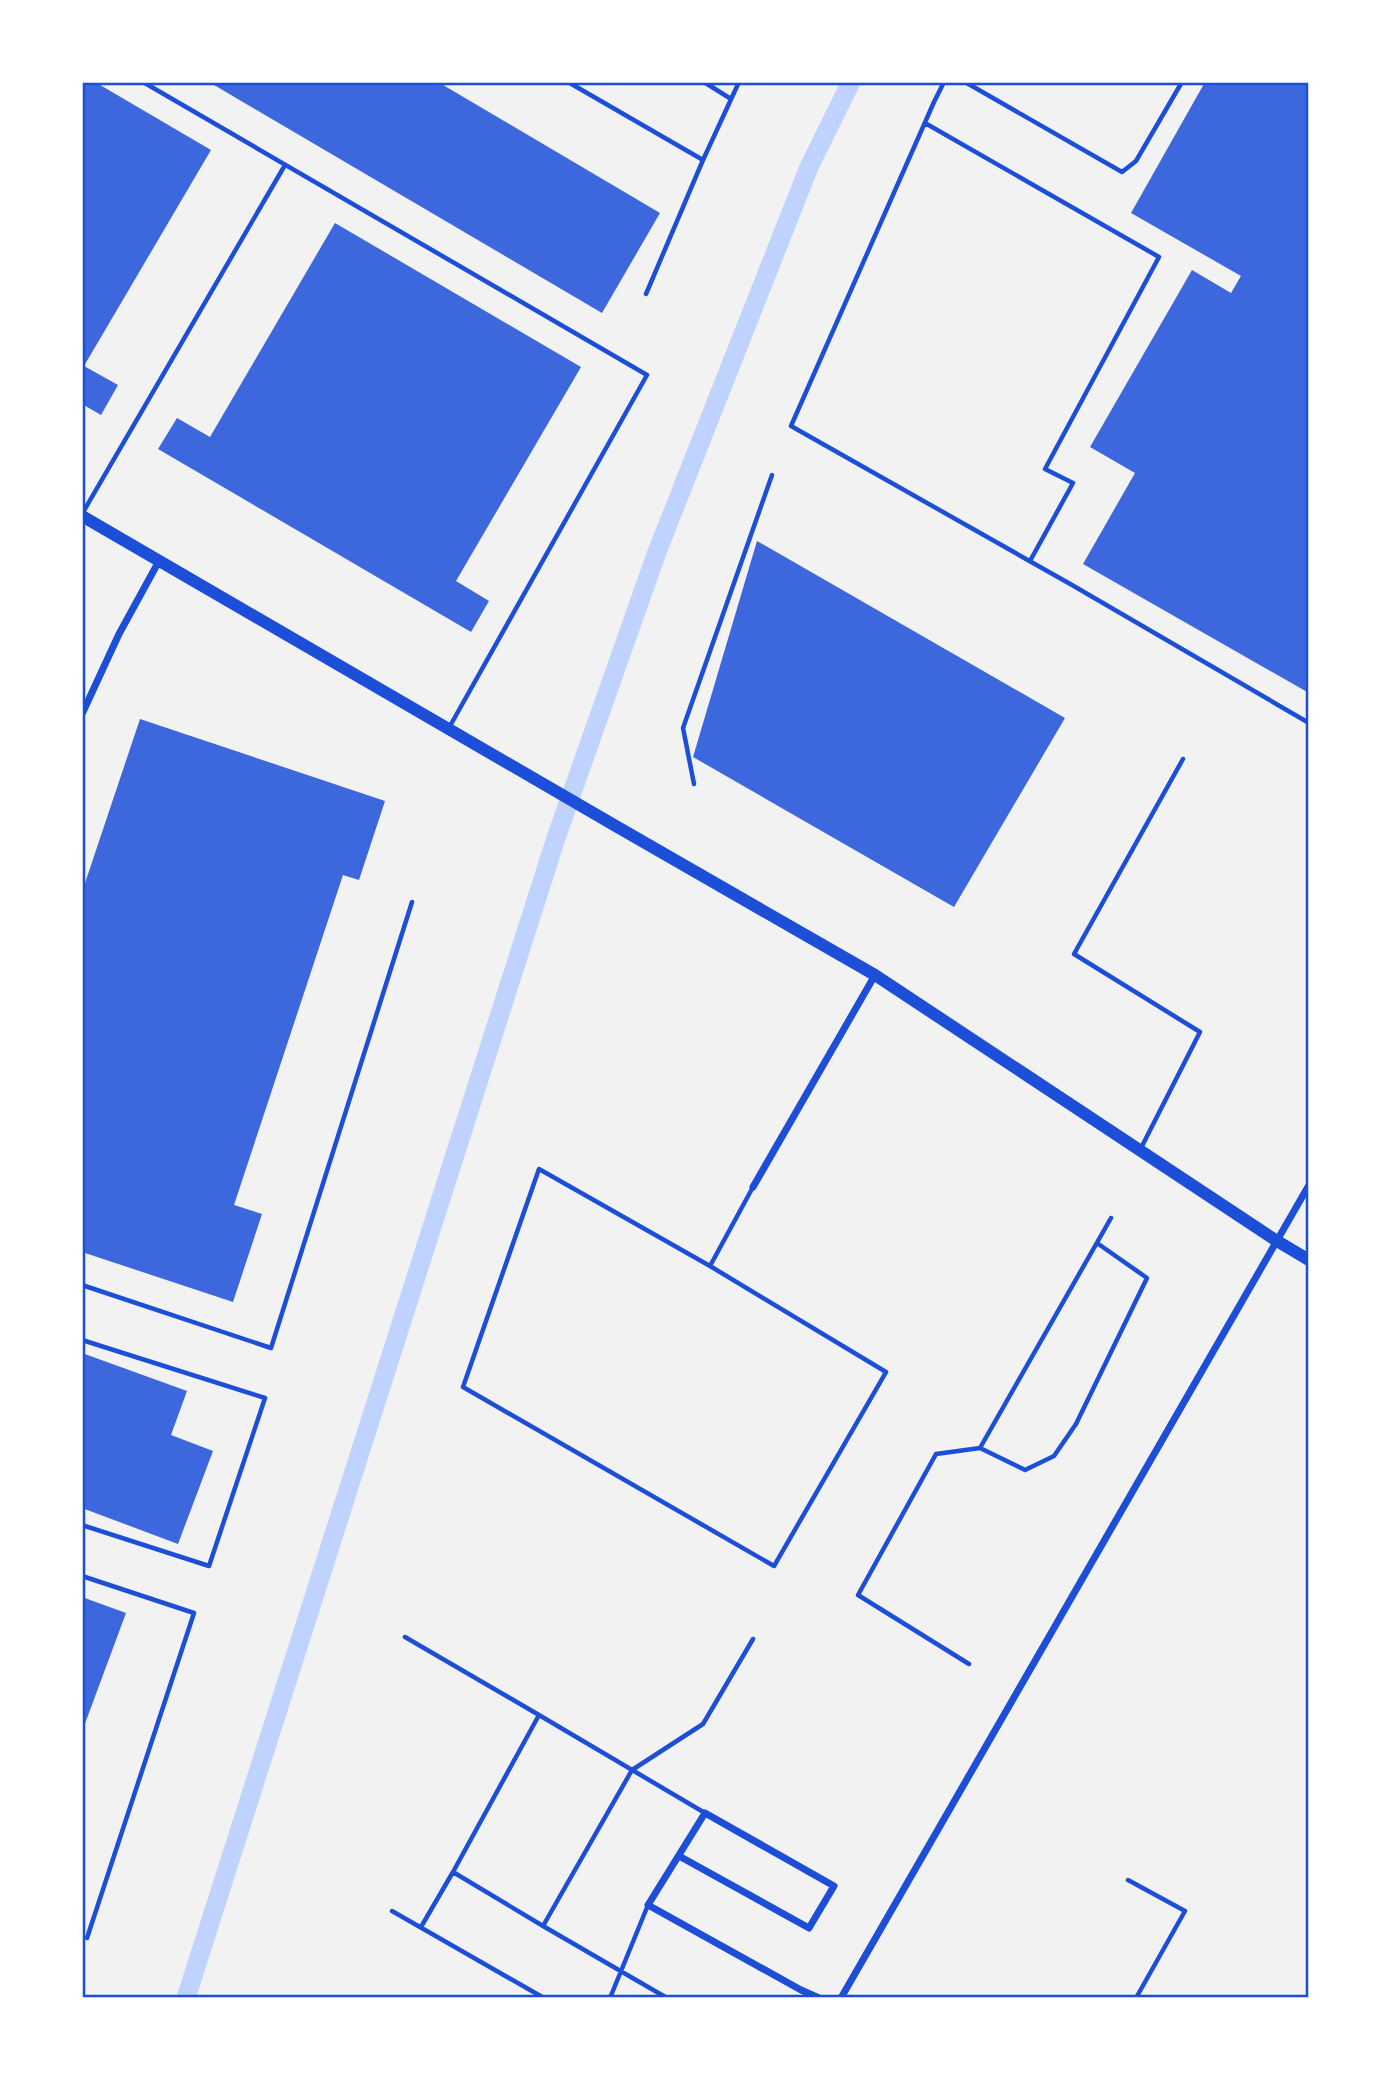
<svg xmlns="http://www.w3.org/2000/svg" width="1391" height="2080" font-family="Georgia,serif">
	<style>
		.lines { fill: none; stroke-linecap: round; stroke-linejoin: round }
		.canal { stroke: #bfd3fe; stroke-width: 19 }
		.building { fill: #3d67dc }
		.service { stroke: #1d4ed8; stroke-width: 4.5 }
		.minor { stroke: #1d4ed8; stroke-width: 7 }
		.tertiary { stroke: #1d4ed8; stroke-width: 12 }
		.neatline { fill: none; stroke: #1d4ed8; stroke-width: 2.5 }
	</style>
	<rect width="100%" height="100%" fill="#f2f2f2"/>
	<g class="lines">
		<path class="canal" d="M 186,1998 L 556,838 L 657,552 L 809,167 L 851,82"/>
	</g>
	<path class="building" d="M 82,82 L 95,82 L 211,150 L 84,366 L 118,385 L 101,415 L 82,404 Z
		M 209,82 L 438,82 L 660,213 L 602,313 Z
		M 1205,82 L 1309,82 L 1309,693 L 1083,564 L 1135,473 L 1090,447 L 1192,270 L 1231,293 L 1241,276 L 1131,213 Z
		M 335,223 L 581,367 L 456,581 L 489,601 L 471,632 L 158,449 L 177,418 L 210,437 Z
		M 757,541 L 1065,718 L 954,907 L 693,757 Z
		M 140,719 L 385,801 L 359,880 L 343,875 L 234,1205 L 262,1214 L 233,1302 L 82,1252 L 82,892 Z
		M 82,1353 L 187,1391 L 171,1435 L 213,1451 L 178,1544 L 82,1508 Z
		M 82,1597 L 126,1613 L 83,1729 L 82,1729 Z"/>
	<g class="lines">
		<path class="service" d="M 143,82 L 647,375 L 450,726
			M 568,82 L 703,160 L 646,294
			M 704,82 L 731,99
			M 944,82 L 934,102 L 791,426 L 1072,585 L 1309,723
			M 965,82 L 1122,172 L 1136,161 L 1182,82
			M 925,123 L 1159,257 L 1045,469 L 1073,483 L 1030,561
			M 703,160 L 739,82
			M 82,514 L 285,165
			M 694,784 L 683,728 L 772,475
			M 1140,1150 L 1200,1032 L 1074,954 L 1183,759
			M 710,1266 L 886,1372 L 774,1566 L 463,1387 L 539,1169 L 710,1266 L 753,1187
			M 82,1285 L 271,1348 L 412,902
			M 82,1340 L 265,1398 L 209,1566 L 82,1525
			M 980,1448 L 1111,1218
			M 82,1576 L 194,1613 L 87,1938
			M 405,1637 L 539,1715 L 453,1872
			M 969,1664 L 858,1595 L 936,1454 L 980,1448 L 1025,1470 L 1054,1456 L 1076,1424 L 1147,1278 L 1097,1243
			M 539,1715 L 705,1813
			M 1128,1880 L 1185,1911 L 1136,1998
			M 392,1911 L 544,1998
			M 421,1927 L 453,1872 L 543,1926
			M 610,1998 L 648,1905
			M 667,1998 L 543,1926 L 632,1770 L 703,1724 L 753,1639"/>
		<path class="minor" d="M 82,714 L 119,634 L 159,561
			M 753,1187 L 875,975
			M 679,1856 L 809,1928 L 834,1886 L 705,1813 L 648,1905 L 801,1990 L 819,1998
			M 841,1998 L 1309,1185"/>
		<path class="tertiary" d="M 82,516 L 614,825 L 875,975 L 1277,1241 L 1309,1260"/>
	</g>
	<rect width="1391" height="2080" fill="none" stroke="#ffffff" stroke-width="168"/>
	<rect x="84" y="84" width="1223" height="1912" class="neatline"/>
</svg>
